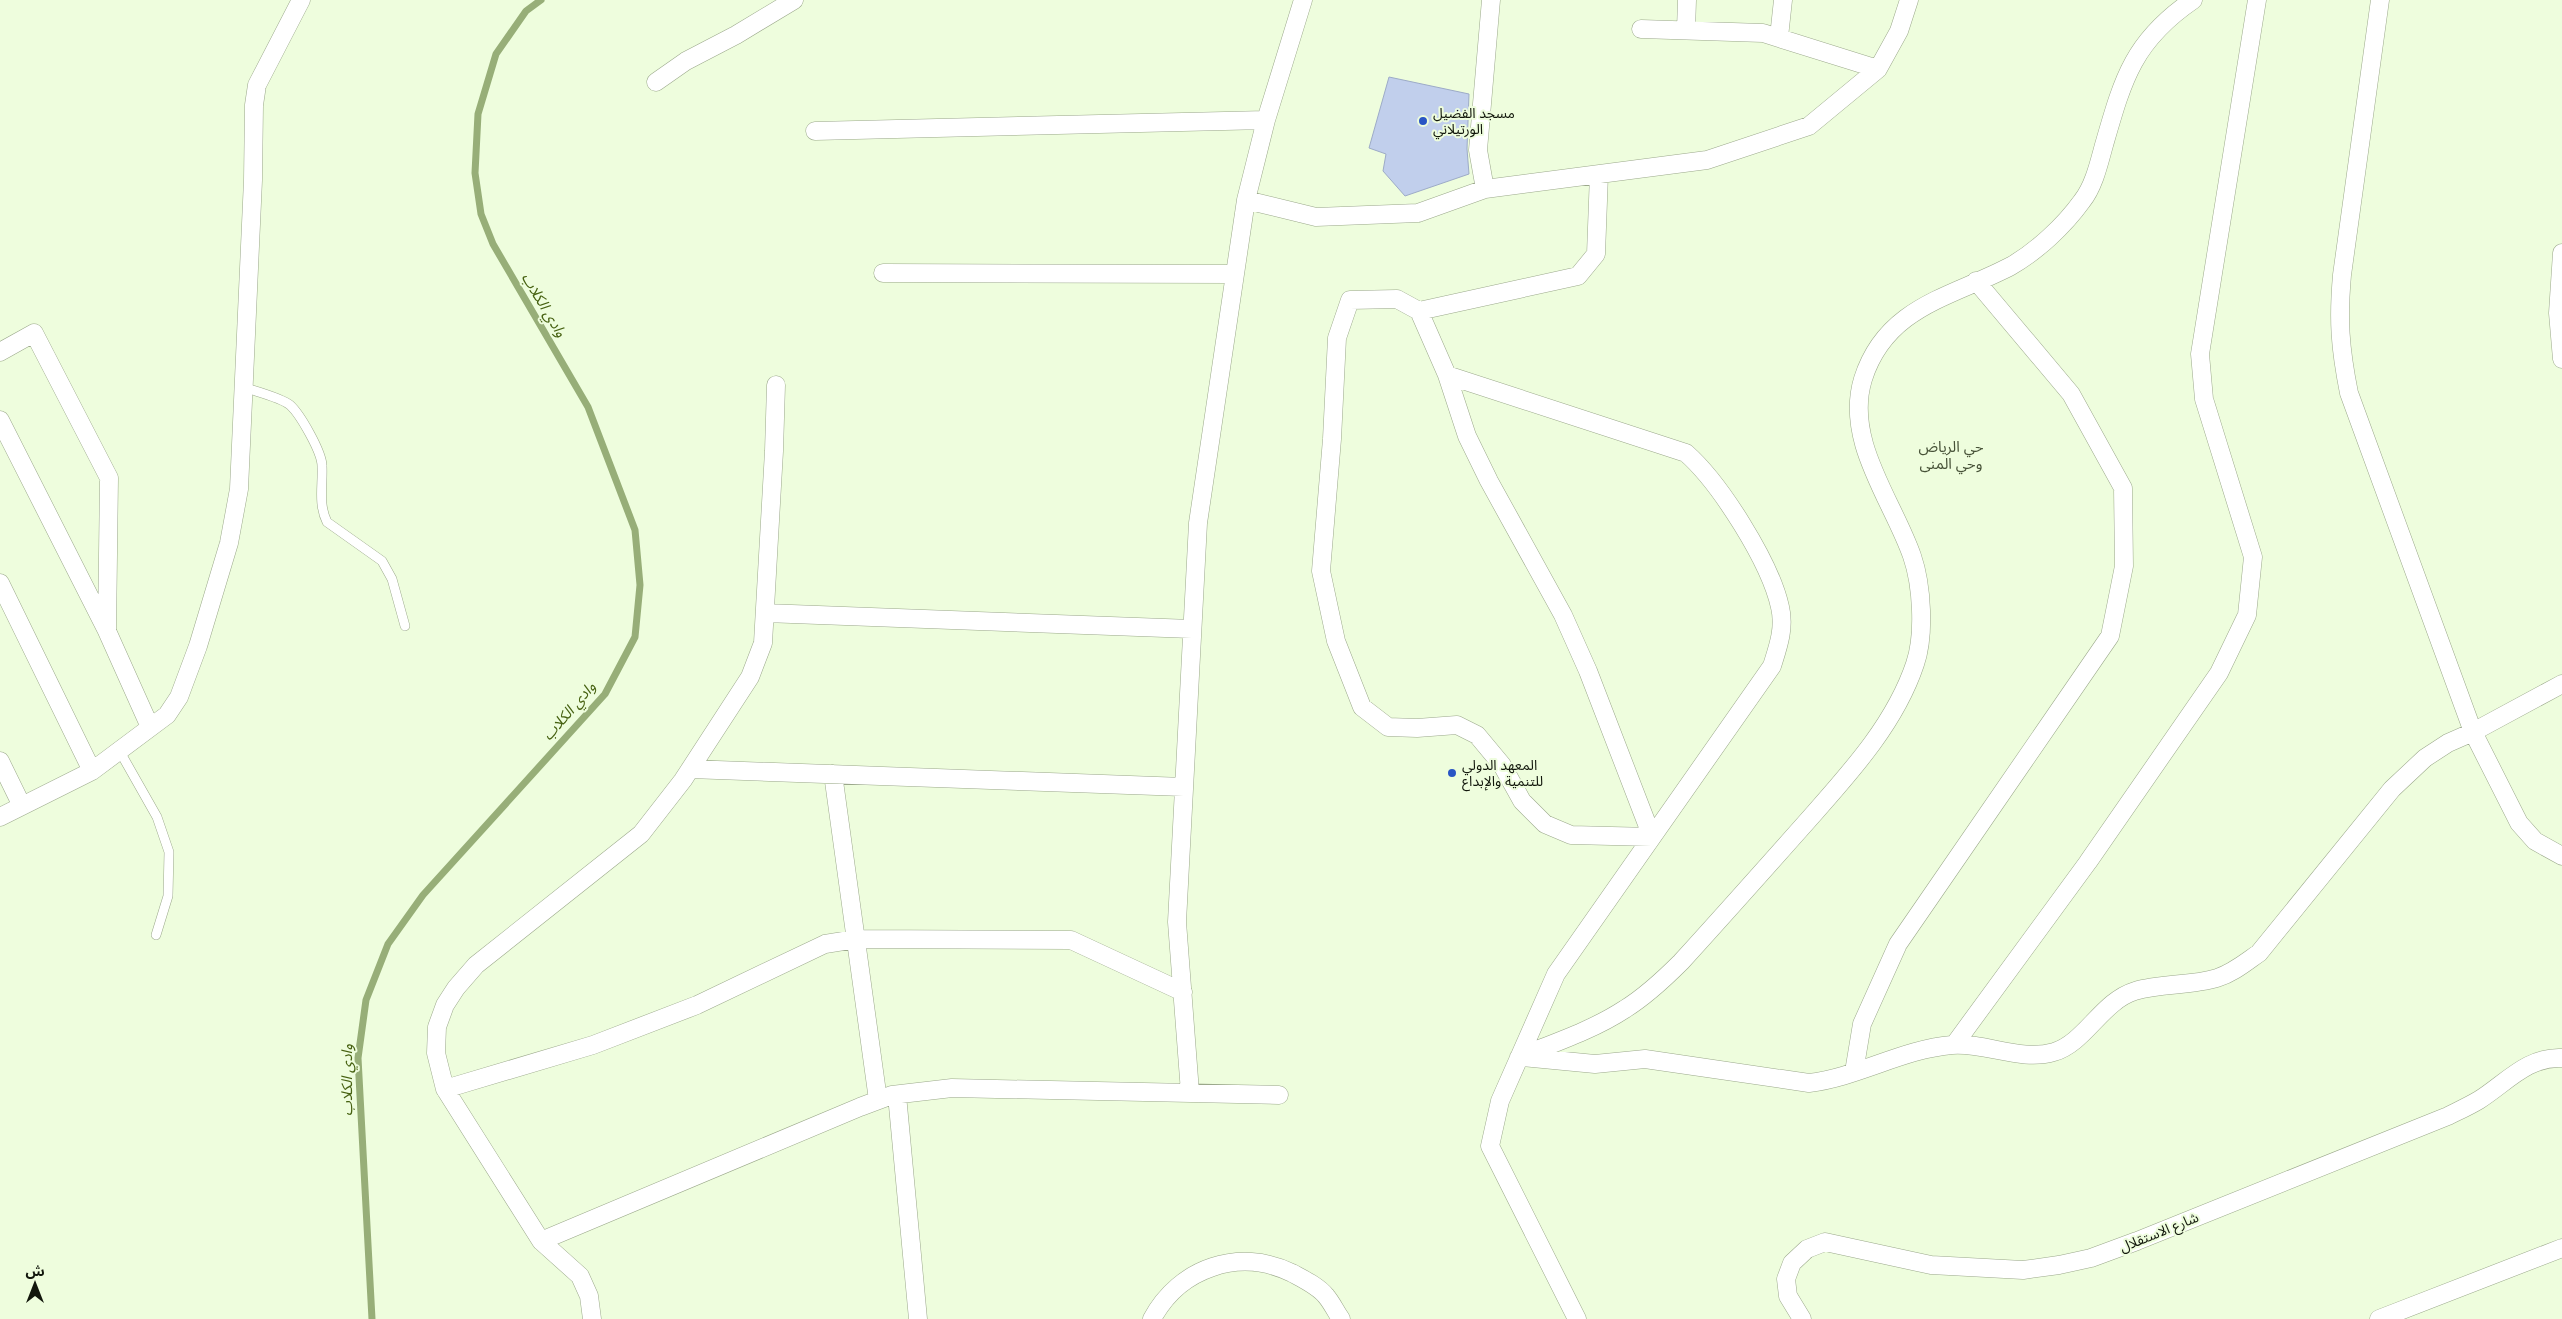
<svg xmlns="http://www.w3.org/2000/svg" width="2562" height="1319" font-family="Lora,'Noto Sans Arabic',serif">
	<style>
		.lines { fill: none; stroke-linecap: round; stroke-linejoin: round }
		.stream { stroke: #97ae78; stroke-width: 7 }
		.building { fill: #c1cfec; stroke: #9dabc7 }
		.lane-casing { stroke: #9ba88b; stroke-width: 10 }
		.street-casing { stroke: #9ba88b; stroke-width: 19 }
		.lane { stroke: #fff; stroke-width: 9 }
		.street { stroke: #fff; stroke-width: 18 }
		.poi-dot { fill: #2955c4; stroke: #eefddd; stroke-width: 2 }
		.labels { text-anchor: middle; stroke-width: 4; stroke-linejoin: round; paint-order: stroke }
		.poi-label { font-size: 14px; fill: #12170c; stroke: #eefddd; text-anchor: start }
		.street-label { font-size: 14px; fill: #12170c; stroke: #eefddd }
		.water-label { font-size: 15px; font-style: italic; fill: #466111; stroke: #eefddd }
		.neighbourhood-label { font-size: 15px; fill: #475238; stroke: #eefddd }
	</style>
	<rect width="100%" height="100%" fill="#eefddd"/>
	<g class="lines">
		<path class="stream" d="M 372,1319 L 358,1058 L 366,1000 L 388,944 L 423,895 L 605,694 L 635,637 L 640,585 L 635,530 L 588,407 L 493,244 L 481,214 L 475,173 L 478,114 L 496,54 L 526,11 L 541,0"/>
	</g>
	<path class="building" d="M 1389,77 L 1469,94 L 1467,149 L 1469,174 L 1405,196 L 1383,171 L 1386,154 L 1369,148 Z"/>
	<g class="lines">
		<defs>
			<path id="lane" d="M 243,387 C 255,391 282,398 290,405 C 300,414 322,452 322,466 C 323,485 318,504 327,522 L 382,561 L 392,579 L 405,626
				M 119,750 L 157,817 L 169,852 L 168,896 L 156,935"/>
			<path id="street" d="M 2380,0 L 2342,275 C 2338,320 2340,348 2349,393 L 2473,732 L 2519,823 L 2535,841 L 2562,856
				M 1641,29 L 1763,33 L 1878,69
				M 1686,30 L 1687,0
				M 1779,37 L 1783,0
				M 656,82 L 686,61 L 736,35 L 794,0
				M 815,131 L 1266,120
				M 1485,189 L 1478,150 L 1491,0
				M 1246,200 L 1316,217 L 1418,213 L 1485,189 L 1707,160 L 1809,126 L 1878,69 L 1899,31 L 1909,0
				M 2562,253 L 2558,313 L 2562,359
				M 883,273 L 1235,274
				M 1397,299 L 1419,311 L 1447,375 L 1467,436 L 1489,481 L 1563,615 L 1588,671 L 1652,837 L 1571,835 L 1545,824 L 1522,801 L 1502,765 L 1477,735 L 1457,725 L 1417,728 L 1388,727 L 1362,707 L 1336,641 L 1321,571 L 1332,439 L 1337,338 L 1350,300 Z
				M 1419,311 L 1578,276 L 1596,254 L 1599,174
				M 0,352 L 34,333 L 109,478 L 107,631
				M 1447,375 L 1686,453 C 1720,483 1770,562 1780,607 C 1785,628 1778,647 1772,666 L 1556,974 L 1500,1101 L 1490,1146 L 1577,1319
				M 0,420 L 107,631 L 150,727
				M 0,583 L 92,771
				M 765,613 L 1192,629
				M 0,761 L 22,806
				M 690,769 L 1184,787
				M 833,774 L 878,1100
				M 0,817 L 92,771 L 167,715 L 179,697 L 198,646 L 229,543 L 239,489 L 253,180 L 254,105 L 257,85 L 301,0
				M 1954,1045 L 2088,862 L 2219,673 L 2247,615 L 2253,557 L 2204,399 L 2200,354 L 2257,0
				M 1519,1057 C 1554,1043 1593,1030 1625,1009 C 1646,996 1664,979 1681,962 C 1722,917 1762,872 1802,827 C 1845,778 1894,727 1915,664 C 1925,635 1922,585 1912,556 C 1893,501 1844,441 1863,379 C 1886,306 1952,297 2011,266 C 2037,251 2064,226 2082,201 C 2094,186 2099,163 2104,145 C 2123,79 2133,41 2193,0
				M 1523,1057 L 1595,1064 L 1645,1059 L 1809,1083 C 1858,1077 1903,1049 1952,1045 C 1985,1042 2021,1062 2054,1052 C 2085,1043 2102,1001 2135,991 C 2161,983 2191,986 2217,978 C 2233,973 2246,962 2259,953 L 2392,789 L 2425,758 L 2448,743 L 2473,732 L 2562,684
				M 1854,1072 L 1862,1024 L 1898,944 L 2110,636 L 2124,566 L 2123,488 L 2071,394 L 1976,281
				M 445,1089 L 593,1045 L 697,1005 L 825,944 L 856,939 L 1071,940 L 1183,992
				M 1190,1092 L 1177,922 L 1198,523 L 1246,200 L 1266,120 L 1303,0
				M 897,1095 L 918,1319
				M 541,1241 L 860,1107 L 892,1095 L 952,1088 L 1279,1095
				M 592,1319 L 589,1296 L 580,1276 L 541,1241 L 445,1089 L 436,1053 L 437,1027 L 445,1005 L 456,988 L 476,965 L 641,834 L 683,780 L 750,677 L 763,643 L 774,451 L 776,385
				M 1152,1319 C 1179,1268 1239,1247 1292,1273 C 1303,1279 1318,1286 1326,1296 C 1332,1303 1336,1312 1341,1319
				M 1802,1319 L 1788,1296 L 1786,1279 L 1792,1263 L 1807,1249 L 1825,1242 L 1931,1265 L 2023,1270 L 2059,1265 L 2091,1258 L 2137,1241 L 2448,1116 C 2458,1111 2469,1106 2479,1100 C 2506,1083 2528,1056 2562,1058
				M 2379,1319 L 2562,1248"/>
		</defs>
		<use href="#lane" class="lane-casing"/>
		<use href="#street" class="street-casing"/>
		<use href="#lane" class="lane"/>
		<use href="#street" class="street"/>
	</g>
	<g class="poi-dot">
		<circle cx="1423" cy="121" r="5"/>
		<circle cx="1452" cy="773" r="5"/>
	</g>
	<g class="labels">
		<g class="poi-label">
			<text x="1433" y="118">مسجد الفضيل<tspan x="1433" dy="16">الورتيلاني</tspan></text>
			<text x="1462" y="770">المعهد الدولي<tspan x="1462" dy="16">للتنمية والإبداع</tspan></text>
		</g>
		<g class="street-label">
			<text transform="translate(2159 1232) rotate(-22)" y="5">شارع الاستقلال</text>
		</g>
		<g class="water-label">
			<text transform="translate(544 305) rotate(59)" y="5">وادي الكلاب</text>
			<text transform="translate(569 711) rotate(-49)" y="5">وادي الكلاب</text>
			<text transform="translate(347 1080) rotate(-90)" y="5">وادي الكلاب</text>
		</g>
		<g class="neighbourhood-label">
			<text x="1951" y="452">حي الرياض<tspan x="1951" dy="17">وحي المنى</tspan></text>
		</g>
	</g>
	<g transform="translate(35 1284)" stroke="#eefddd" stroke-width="4" paint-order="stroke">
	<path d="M0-4L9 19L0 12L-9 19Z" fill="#12170c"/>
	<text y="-8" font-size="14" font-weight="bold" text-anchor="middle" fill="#12170c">ش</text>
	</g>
</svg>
